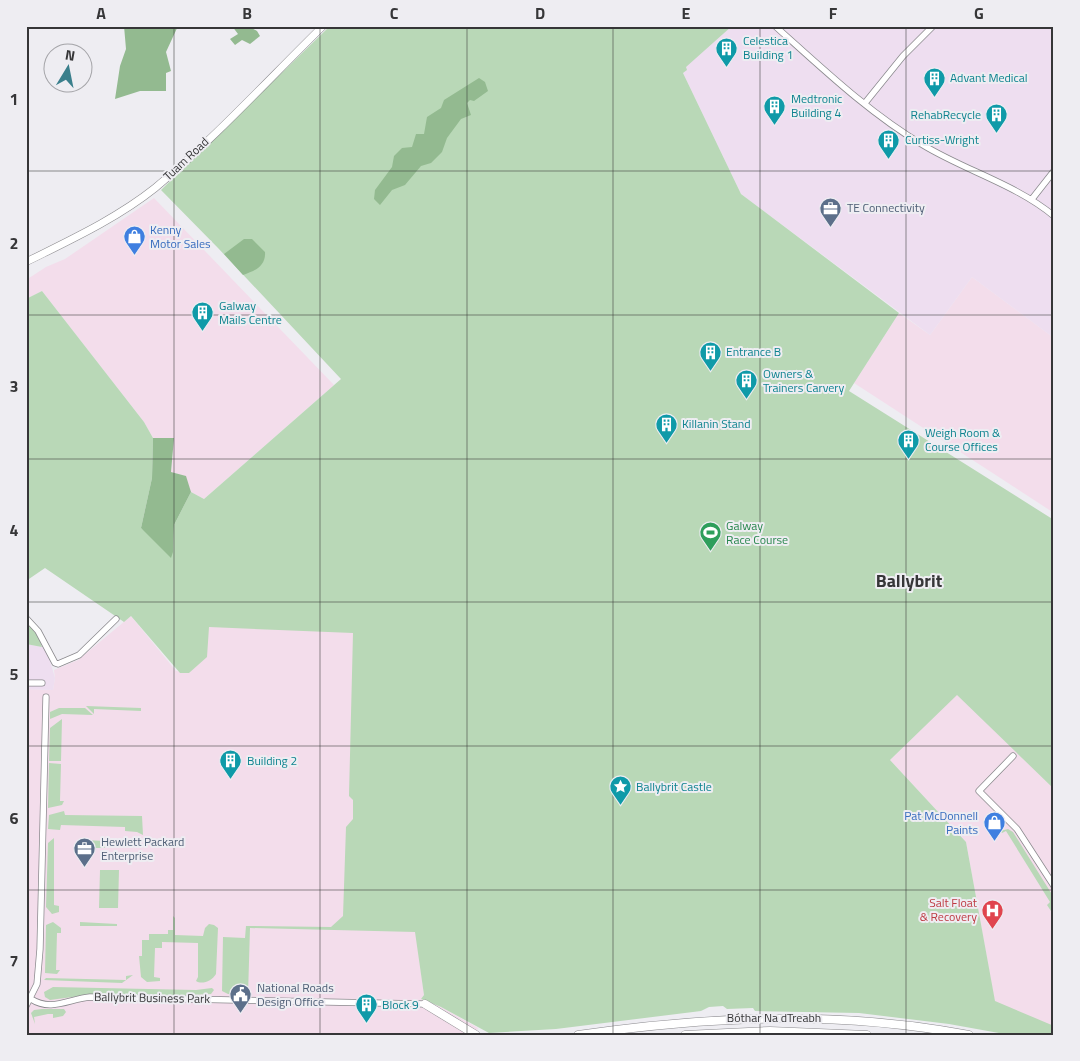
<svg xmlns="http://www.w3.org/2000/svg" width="1080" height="1061" font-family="'Titillium Web',sans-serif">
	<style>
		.commercial { fill: #f3ddeb }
		.industrial { fill: #eedef0 }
		.green { fill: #b9d8b7 }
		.forest { fill: #93ba90 }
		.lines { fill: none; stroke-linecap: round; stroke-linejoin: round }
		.minor-casing { stroke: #8b8a8e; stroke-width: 7 }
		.major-casing { stroke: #8b8a8e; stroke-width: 8 }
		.highway-casing { stroke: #8b8a8e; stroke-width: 9 }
		.minor { stroke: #fff; stroke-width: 5.5 }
		.major { stroke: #fff; stroke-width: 7 }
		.highway { stroke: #fff; stroke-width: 8 }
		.grid { fill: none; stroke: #363638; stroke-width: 1; stroke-opacity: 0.55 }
		.labels { text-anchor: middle; stroke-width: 4; stroke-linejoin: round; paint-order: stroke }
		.culture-label { font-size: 12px; fill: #0d838f; stroke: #eeedf2; text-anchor: start }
		.street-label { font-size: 12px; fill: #363638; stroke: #eeedf2 }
		.service-label { font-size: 12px; fill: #4e5e75; stroke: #eeedf2; text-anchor: start }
		.shop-label { font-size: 12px; fill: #366cbe; stroke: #eeedf2; text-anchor: start }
		.leisure-label { font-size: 12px; fill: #27864d; stroke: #eeedf2; text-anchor: start }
		.health-label { font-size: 12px; fill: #be3a42; stroke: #eeedf2; text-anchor: end }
		.district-label { font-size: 18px; font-weight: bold; fill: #363638; stroke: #eeedf2 }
		.neatline { fill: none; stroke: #363638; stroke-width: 2 }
		.grid-label { font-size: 16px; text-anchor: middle; font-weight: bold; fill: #363638 }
	</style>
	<rect width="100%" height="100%" fill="#eeedf2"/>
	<path class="commercial" d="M 154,198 L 334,385 L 204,499 L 191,492 L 185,476 L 171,472 L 174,438 L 153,438 L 144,422 L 42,291 L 26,299 L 26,280 L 46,267 L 65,259 Z
		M 972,277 L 1054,338 L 1054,513 L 854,383 L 899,313 L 930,335 Z
		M 364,533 L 424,995 L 421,999 L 441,1007 L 478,1028 L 474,1035 L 26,1035 L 26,689 L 53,690 L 55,678 L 54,670 L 78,660 L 131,616 L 176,671 L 189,673 L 207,654 L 184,625 Z
		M 957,694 L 1054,789 L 1054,1035 L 1010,1035 L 997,1014 L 966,842 L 890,760 Z"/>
	<path class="industrial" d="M 732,26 L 1054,26 L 1054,338 L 972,277 L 930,335 L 741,194 L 683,73 L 687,70 L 685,67 Z
		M 26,644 L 43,647 L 47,651 L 55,678 L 53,690 L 26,689 Z"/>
	<path class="green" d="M 330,26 L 732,26 L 686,67 L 687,70 L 683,73 L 741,194 L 899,313 L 849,391 L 1054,520 L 1054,789 L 957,695 L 890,760 L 966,842 L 995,1001 L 1054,1026 L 1054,1035 L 1010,1035 L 949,1024 L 859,1013 L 755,1011 L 753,1008 L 727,1009 L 723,1006 L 709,1007 L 701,1011 L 556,1029 L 489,1033 L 441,1007 L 421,999 L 424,995 L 415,932 L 250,928 L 248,995 L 228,994 L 222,991 L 223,937 L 245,938 L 246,926 L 331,927 L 343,916 L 346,827 L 353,819 L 353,800 L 349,796 L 353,633 L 209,627 L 207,657 L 189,673 L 180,673 L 131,616 L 124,622 L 45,568 L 26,581 L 26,299 L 42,291 L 144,422 L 153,438 L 152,478 L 141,528 L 173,552 L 174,525 L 191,492 L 204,499 L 341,379 L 218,248 L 161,190 Z
		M 26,621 L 37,632 L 42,647 L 26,644 Z
		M 86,706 L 141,708 L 141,711 L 94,709 L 94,714 Z
		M 59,708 L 85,708 L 93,715 L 62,714 L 50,719 L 50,712 Z
		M 62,719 L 61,761 L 49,761 L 50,728 Z
		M 49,763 L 61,764 L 60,801 L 64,801 L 62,805 L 48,808 Z
		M 64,811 L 65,815 L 142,816 L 143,835 L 137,832 L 125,831 L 125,827 L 61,825 L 60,830 L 48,829 L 49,815 Z
		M 1008,829 L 1013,832 L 1053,896 L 1051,911 L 1047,905 L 1050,902 L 1006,831 L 1002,833 L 1000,831 Z
		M 54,838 L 54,905 L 59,906 L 59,912 L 52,914 L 46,907 L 48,843 Z
		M 85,840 L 105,841 L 105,848 L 91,848 L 91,844 L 84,844 Z
		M 100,870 L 119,870 L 118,908 L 99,908 Z
		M 173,916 L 175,918 L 175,935 L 203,936 L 205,928 L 209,924 L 214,925 L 218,928 L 216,974 C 212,981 202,985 196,981 L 198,977 L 198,943 L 162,942 L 162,948 L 155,948 L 154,977 L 160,978 L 160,981 L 147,982 L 141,977 L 139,956 L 142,956 L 142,940 L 149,940 L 149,934 L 168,934 L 168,930 L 173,930 Z
		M 53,922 L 61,928 L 61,933 L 57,933 L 56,970 L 60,970 L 57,974 L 45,973 L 46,925 Z
		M 80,922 L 117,924 L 117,926 L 80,926 Z
		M 133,975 L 122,983 L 44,980 L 46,978 L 126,980 L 126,976 Z
		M 53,987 L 196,990 L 212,988 L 214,990 L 211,994 L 170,996 L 95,994 L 50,1000 L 45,997 L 44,992 Z
		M 42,1009 L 64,1009 L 66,1012 L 63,1016 L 53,1018 L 53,1014 L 48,1014 L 34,1017 L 35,1024 L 31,1013 L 34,1010 Z"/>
	<path class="forest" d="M 124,26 L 178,26 L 166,52 L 171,71 L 166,73 L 166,91 L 140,91 L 115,99 L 120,66 L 126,49 Z
		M 232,26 L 248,26 L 257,31 L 260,36 L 250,44 L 242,40 L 235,45 L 230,39 L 238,34 Z
		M 479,78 L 485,82 L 488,91 L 474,101 L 470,100 L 467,103 L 471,115 L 461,119 L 447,138 L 442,152 L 431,163 L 421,166 L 405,185 L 392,190 L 380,205 L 374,199 L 375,190 L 392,167 L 394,156 L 402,148 L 412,147 L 416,134 L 424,134 L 427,117 L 441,108 L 444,100 Z
		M 244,239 L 252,239 L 265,252 C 266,266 255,271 243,275 L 224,254 Z
		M 153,438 L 174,438 L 171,472 L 186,476 L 191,492 L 174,525 L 173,552 L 171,558 L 141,528 L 152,478 Z"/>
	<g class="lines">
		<defs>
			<path id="minor" d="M 775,26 C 822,68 869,113 923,145 C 966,171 1015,184 1054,216
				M 865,103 L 903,56 L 933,26
				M 1032,199 L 1054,171
				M 26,618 L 38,631 L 55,663 L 58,664 L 79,655 L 116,619
				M 26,683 L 42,683
				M 1013,756 L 979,791 L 1017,829 L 1054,886
				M 31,999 C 51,1012 69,999 90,997 L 425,1004
				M 26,1006 L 37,984 L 40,949 L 46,697"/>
			<path id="major" d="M 26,262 C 70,240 116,219 155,188 C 214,139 268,80 323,26"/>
			<path id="highway" d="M 425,1004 L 476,1035
				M 578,1035 C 711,1016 836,1010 969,1035
				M 685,1035 L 770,1031 L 867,1035"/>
		</defs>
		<use href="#minor" class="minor-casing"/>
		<use href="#major" class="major-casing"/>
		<use href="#highway" class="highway-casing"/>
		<use href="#minor" class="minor"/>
		<use href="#major" class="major"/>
		<use href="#highway" class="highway"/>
	</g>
	<path class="grid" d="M 174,26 L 174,1035M 320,26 L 320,1035M 467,26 L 467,1035M 613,26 L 613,1035M 760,26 L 760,1035M 906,26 L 906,1035M 26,171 L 1054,171M 26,315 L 1054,315M 26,459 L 1054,459M 26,602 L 1054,602M 26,746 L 1054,746M 26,890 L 1054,890"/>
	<defs>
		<symbol id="building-pin" viewBox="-11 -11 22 30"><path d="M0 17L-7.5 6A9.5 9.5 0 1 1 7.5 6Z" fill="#0f9aa8" stroke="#eeedf2"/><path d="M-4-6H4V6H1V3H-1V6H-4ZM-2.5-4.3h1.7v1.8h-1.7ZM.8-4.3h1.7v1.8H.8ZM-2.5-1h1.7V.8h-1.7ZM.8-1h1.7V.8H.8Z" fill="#fff"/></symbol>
		<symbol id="office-pin" viewBox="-11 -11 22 30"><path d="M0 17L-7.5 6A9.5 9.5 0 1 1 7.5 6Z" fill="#5c6f8a" stroke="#eeedf2"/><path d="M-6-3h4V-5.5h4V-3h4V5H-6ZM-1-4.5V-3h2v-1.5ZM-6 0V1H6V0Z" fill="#fff"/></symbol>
		<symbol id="shop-pin" viewBox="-11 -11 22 30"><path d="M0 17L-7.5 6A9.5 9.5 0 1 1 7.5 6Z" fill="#3f7fe0" stroke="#eeedf2"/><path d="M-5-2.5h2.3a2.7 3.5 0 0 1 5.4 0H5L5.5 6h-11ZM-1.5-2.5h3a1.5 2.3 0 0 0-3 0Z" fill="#fff"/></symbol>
		<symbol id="stadium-pin" viewBox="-11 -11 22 30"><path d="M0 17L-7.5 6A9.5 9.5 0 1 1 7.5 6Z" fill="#2e9e5b" stroke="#eeedf2"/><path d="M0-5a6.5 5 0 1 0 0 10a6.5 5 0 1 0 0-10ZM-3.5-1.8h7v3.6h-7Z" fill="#fff"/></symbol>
		<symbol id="sight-pin" viewBox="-11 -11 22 30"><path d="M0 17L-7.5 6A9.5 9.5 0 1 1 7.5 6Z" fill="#0f9aa8" stroke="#eeedf2"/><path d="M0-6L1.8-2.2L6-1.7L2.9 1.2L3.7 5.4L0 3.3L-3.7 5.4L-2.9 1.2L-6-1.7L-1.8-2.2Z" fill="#fff"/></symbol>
		<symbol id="hospital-pin" viewBox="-11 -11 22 30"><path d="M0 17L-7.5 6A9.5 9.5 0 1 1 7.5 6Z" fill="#e0444e" stroke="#eeedf2"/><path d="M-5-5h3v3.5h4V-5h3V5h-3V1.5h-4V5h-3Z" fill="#fff"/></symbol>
		<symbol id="civic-pin" viewBox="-11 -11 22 30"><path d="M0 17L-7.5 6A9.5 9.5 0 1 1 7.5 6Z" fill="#5c6f8a" stroke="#eeedf2"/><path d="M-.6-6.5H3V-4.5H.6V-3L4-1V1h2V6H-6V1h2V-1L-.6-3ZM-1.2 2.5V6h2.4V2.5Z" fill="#fff"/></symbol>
	</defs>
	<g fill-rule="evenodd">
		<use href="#building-pin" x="714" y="36" width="25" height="34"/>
		<use href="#building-pin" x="922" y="66" width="25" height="34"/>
		<use href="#building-pin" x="762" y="94" width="25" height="34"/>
		<use href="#building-pin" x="984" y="102" width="25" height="34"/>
		<use href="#building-pin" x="876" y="128" width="25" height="34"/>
		<use href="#office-pin" x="818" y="196" width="25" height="34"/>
		<use href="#shop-pin" x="122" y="224" width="25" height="34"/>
		<use href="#building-pin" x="190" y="300" width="25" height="34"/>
		<use href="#building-pin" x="698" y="340" width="25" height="34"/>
		<use href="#building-pin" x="734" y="368" width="25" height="34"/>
		<use href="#building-pin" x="654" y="412" width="25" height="34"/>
		<use href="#building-pin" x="896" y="428" width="25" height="34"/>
		<use href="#stadium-pin" x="698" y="520" width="25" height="34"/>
		<use href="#building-pin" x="218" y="748" width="25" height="34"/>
		<use href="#sight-pin" x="608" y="774" width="25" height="34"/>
		<use href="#shop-pin" x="982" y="810" width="25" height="34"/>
		<use href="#office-pin" x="72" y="836" width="25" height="34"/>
		<use href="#hospital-pin" x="980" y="898" width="25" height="34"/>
		<use href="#civic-pin" x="228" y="982" width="25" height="34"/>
		<use href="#building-pin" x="354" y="992" width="25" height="34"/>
	</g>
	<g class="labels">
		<g class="culture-label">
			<text x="743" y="45">Celestica<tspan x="743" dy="14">Building 1</tspan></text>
			<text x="950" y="82">Advant Medical</text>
			<text x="791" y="103">Medtronic<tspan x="791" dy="14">Building 4</tspan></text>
			<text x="981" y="119" text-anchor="end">RehabRecycle</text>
			<text x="905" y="144">Curtiss-Wright</text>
			<text x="219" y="310">Galway<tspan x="219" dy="14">Mails Centre</tspan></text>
			<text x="726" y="356">Entrance B</text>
			<text x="763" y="378">Owners &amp;<tspan x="763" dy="14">Trainers Carvery</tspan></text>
			<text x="682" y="428">Killanin Stand</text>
			<text x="925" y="437">Weigh Room &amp;<tspan x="925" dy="14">Course Offices</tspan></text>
			<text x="247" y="765">Building 2</text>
			<text x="636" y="791">Ballybrit Castle</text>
			<text x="382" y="1009">Block 9</text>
		</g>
		<g class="street-label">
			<text transform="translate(186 159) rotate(-43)" y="4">Tuam Road</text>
			<text transform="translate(152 998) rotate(1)" y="4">Ballybrit Business Park</text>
			<text x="774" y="1022">Bóthar Na dTreabh</text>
		</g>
		<g class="service-label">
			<text x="847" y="212">TE Connectivity</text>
			<text x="101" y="846">Hewlett Packard<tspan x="101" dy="14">Enterprise</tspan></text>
			<text x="257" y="992">National Roads<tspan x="257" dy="14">Design Office</tspan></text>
		</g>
		<g class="shop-label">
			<text x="150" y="234">Kenny<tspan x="150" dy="14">Motor Sales</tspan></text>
			<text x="978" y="820" text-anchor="end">Pat McDonnell<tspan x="978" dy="14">Paints</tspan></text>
		</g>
		<g class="leisure-label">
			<text x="726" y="530">Galway<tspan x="726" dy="14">Race Course</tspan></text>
		</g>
		<g class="health-label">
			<text x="977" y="907">Salt Float<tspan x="977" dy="14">&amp; Recovery</tspan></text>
		</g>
		<g class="district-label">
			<text x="909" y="587">Ballybrit</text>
		</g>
	</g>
	<rect width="1080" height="1061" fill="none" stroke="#eeedf2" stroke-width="55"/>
	<g transform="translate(68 68) rotate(10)"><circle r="24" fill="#eeedf2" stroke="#a4a4a8"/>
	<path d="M0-4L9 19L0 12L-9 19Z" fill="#3a7f8c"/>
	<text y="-8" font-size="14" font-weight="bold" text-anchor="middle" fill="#363638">N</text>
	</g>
	<rect x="28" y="28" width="1024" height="1006" class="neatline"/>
	<g class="grid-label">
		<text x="101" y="19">A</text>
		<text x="247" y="19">B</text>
		<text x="394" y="19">C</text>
		<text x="540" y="19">D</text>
		<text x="686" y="19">E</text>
		<text x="833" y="19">F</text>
		<text x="979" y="19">G</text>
		<text x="14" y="105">1</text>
		<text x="14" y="249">2</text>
		<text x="14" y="392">3</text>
		<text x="14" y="536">4</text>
		<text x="14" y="680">5</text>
		<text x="14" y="824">6</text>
		<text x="14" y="967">7</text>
	</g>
</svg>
